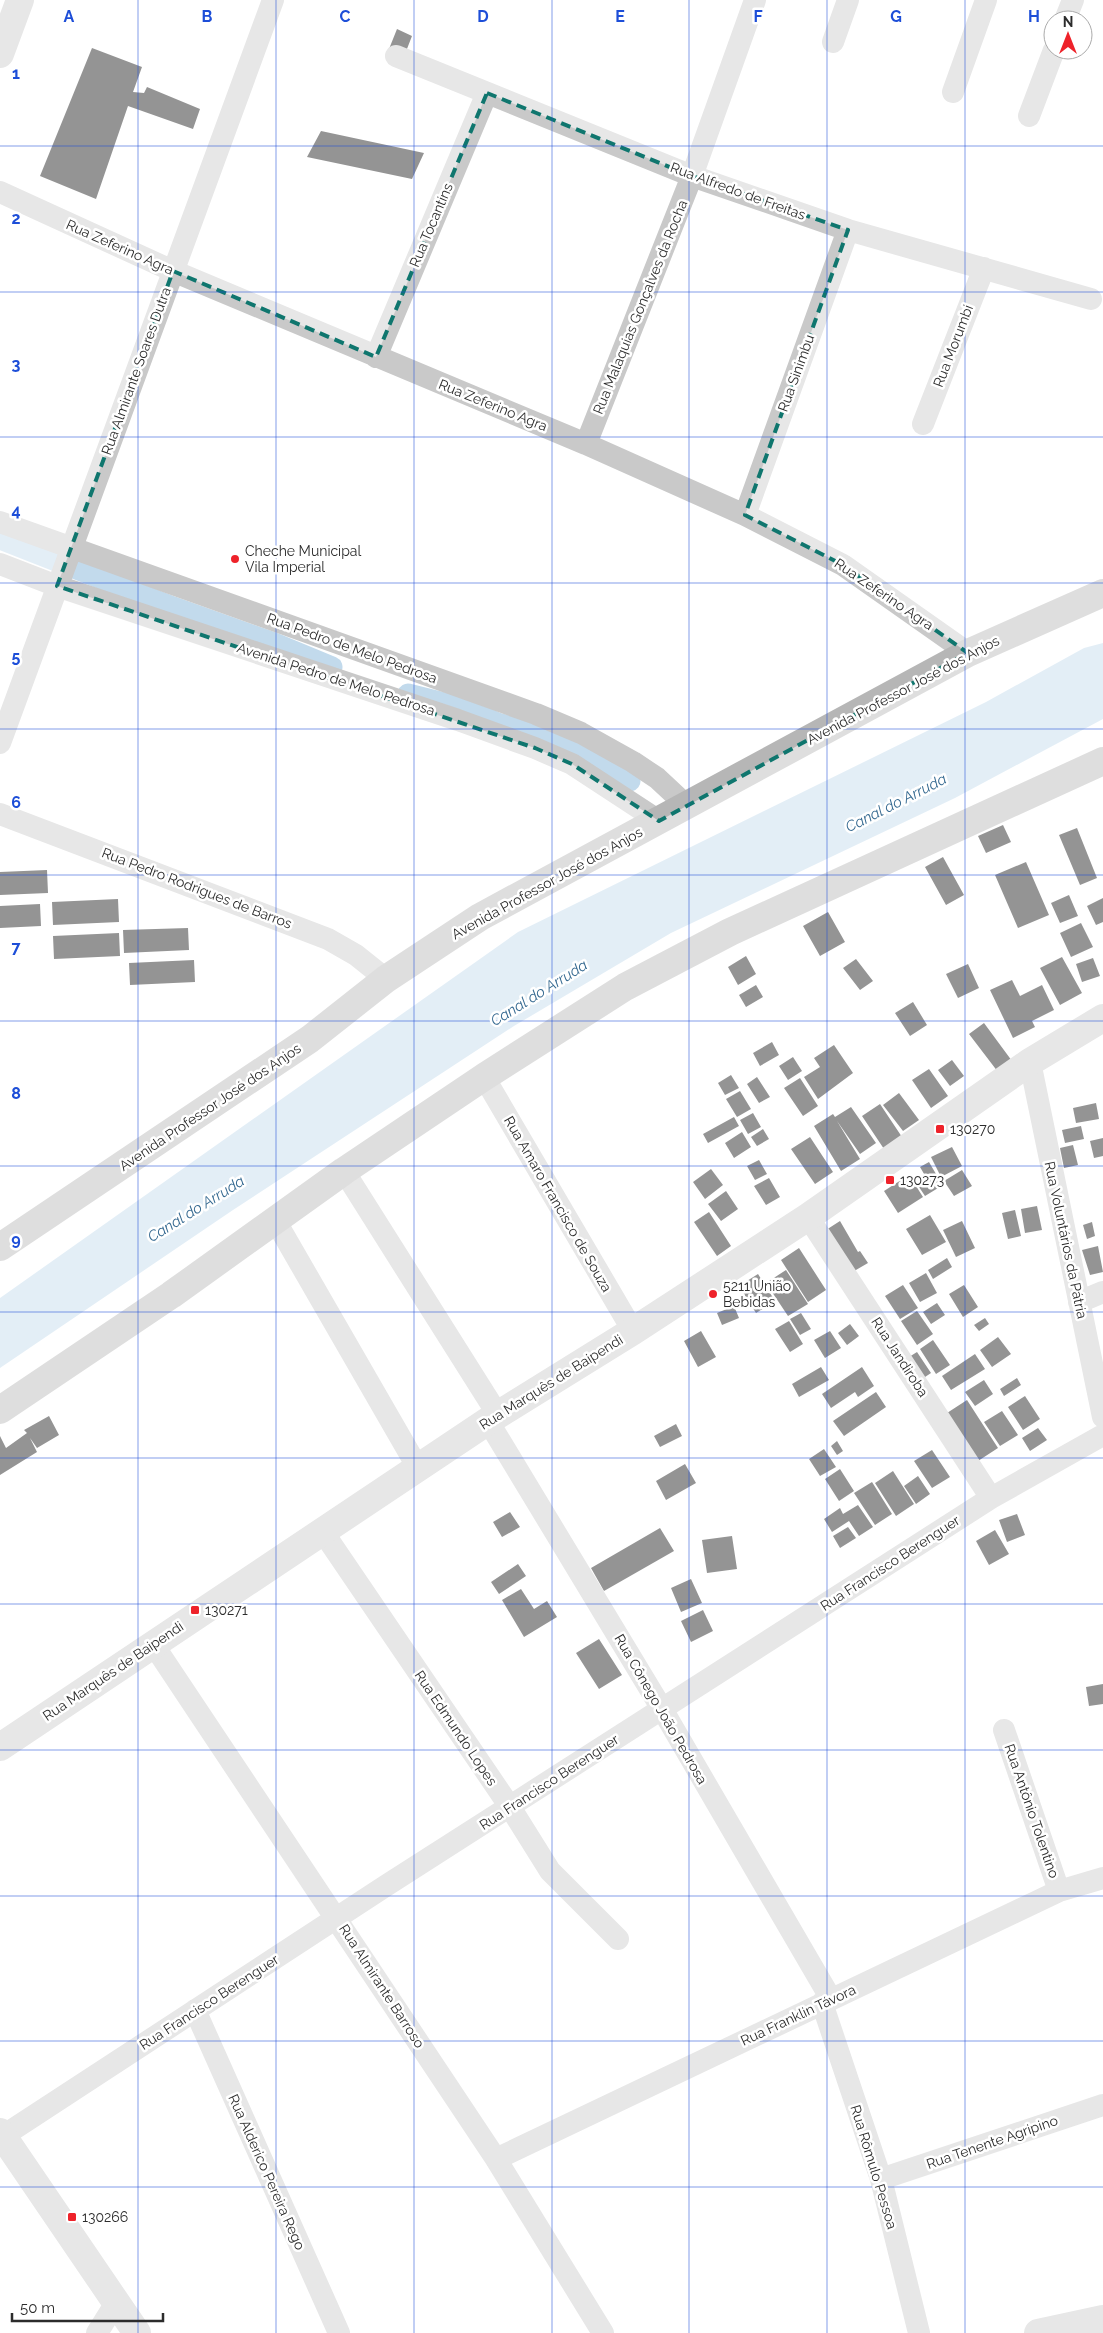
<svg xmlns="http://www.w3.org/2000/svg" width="1103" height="2333" font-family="Raleway,sans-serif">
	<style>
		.water { fill: #c2daec }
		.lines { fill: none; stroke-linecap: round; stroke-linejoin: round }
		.canal { stroke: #c2daec; stroke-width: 21 }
		.building { fill: #131313 }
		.minor { stroke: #c9c9c9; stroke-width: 22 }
		.tertiary { stroke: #c9c9c9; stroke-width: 28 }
		.secondary { stroke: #b6b6b6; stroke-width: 28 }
		.marked { fill: none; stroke: #0f766e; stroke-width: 4; stroke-dasharray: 10 6; stroke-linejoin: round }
		.grid { fill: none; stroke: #1d4ed8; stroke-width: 1; stroke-opacity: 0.55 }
		.poi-dot { fill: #ee222a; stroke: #fff; stroke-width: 2 }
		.labels { text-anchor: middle; stroke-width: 5; stroke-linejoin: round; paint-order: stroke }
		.street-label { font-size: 14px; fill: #2c2c2c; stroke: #fff }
		.poi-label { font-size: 14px; fill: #2c2c2c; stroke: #fff; text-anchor: start }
		.water-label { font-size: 15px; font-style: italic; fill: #366a91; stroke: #fff }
		.grid-label { font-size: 16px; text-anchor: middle; font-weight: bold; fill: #1d4ed8; stroke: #fff; stroke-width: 5; stroke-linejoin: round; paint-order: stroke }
	</style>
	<rect width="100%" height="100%" fill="#fff"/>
	<path class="water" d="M 1103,643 L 1103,719 L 955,798 L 671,933 L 514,1026 L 233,1210 L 0,1368 L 0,1298 L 518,932 L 986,702 L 1084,648 Z"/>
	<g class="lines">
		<path class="canal" d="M 0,539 L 173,607 L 274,643 L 332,667
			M 408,694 L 468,709 L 497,723 L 556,738 L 590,751 L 630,781"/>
	</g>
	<path class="building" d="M 397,29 L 412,36 L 405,54 L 389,49 Z
		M 92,48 L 142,67 L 133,92 L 144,93 L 147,87 L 200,109 L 193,129 L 128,106 L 96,199 L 40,176 Z
		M 321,131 L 424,153 L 412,179 L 307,157 Z
		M 1003,825 L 1011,842 L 986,853 L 978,836 Z
		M 1077,828 L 1097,878 L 1080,885 L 1059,835 Z
		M 943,857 L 964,895 L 946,905 L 925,867 Z
		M 1026,862 L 1049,915 L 1018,928 L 995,875 Z
		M 47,870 L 48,893 L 0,895 L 0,872 Z
		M 1069,895 L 1078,916 L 1060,923 L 1051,903 Z
		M 1103,898 L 1103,922 L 1096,925 L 1087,906 Z
		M 118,899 L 119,922 L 53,925 L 52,902 Z
		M 40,904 L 41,926 L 0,928 L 0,906 Z
		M 828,912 L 845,942 L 820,956 L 803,926 Z
		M 1081,923 L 1093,947 L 1071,957 L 1060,933 Z
		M 188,928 L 189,950 L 124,953 L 123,930 Z
		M 119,933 L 120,956 L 54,959 L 53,936 Z
		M 746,956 L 756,974 L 738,985 L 728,967 Z
		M 1062,957 L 1082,993 L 1060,1005 L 1040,968 Z
		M 1093,958 L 1100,976 L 1082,982 L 1076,964 Z
		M 856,959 L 873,981 L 860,990 L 843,968 Z
		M 194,960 L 195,982 L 130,985 L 129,963 Z
		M 968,964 L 979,988 L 958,998 L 946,974 Z
		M 1012,980 L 1020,996 L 1042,985 L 1054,1010 L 1032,1021 L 1035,1027 L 1013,1038 L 990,990 Z
		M 756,985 L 763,997 L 746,1007 L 739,995 Z
		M 913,1002 L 927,1025 L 910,1036 L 895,1013 Z
		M 984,1023 L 1012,1061 L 998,1072 L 969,1034 Z
		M 772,1042 L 779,1055 L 760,1066 L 753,1053 Z
		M 834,1045 L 853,1073 L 818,1099 L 804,1077 L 820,1067 L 814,1058 Z
		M 793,1057 L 802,1071 L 788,1080 L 779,1066 Z
		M 952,1060 L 964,1076 L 950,1086 L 938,1070 Z
		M 929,1069 L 948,1096 L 931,1108 L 912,1080 Z
		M 731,1075 L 739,1088 L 725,1095 L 718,1083 Z
		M 757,1077 L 770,1097 L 759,1103 L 747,1084 Z
		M 800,1078 L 818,1106 L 803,1116 L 784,1088 Z
		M 740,1091 L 751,1109 L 737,1117 L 726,1099 Z
		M 899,1093 L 919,1120 L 903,1131 L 883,1105 Z
		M 1096,1103 L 1099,1119 L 1076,1123 L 1073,1108 Z
		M 880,1104 L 902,1137 L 884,1149 L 862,1116 Z
		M 851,1107 L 876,1143 L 860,1154 L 837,1121 L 860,1159 L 841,1171 L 814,1126 L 833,1114 L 835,1117 Z
		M 753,1113 L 761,1127 L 748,1134 L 740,1120 Z
		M 734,1117 L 739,1126 L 708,1143 L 703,1134 Z
		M 1081,1126 L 1084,1139 L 1065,1143 L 1062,1130 Z
		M 763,1129 L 769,1139 L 757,1146 L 751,1137 Z
		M 742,1132 L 751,1147 L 734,1158 L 725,1143 Z
		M 810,1137 L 833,1172 L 815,1184 L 791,1149 Z
		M 1103,1138 L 1103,1156 L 1094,1158 L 1090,1141 Z
		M 1073,1145 L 1078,1165 L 1064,1168 L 1060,1148 Z
		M 952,1147 L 962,1166 L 941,1177 L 931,1157 Z
		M 759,1160 L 767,1174 L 755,1180 L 747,1166 Z
		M 929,1162 L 936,1174 L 927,1179 L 920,1167 Z
		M 711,1169 L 723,1185 L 705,1199 L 693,1182 Z
		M 962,1170 L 972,1186 L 954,1196 L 944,1181 Z
		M 909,1175 L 923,1197 L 898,1213 L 884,1191 Z
		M 937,1175 L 943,1185 L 925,1196 L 919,1187 Z
		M 769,1178 L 780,1197 L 766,1205 L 754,1186 Z
		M 726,1191 L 738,1209 L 721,1221 L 708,1204 Z
		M 1037,1206 L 1042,1230 L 1025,1233 L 1021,1209 Z
		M 1015,1210 L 1021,1236 L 1008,1239 L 1002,1213 Z
		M 709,1212 L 731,1246 L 717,1256 L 694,1222 Z
		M 930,1215 L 946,1242 L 922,1255 L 906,1229 Z
		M 840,1221 L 858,1252 L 860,1251 L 868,1263 L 849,1274 L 826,1230 Z
		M 962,1221 L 975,1248 L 956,1257 L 943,1230 Z
		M 1092,1222 L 1095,1236 L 1087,1239 L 1083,1225 Z
		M 1098,1246 L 1103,1272 L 1090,1275 L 1082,1250 Z
		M 799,1248 L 826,1290 L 808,1302 L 781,1260 Z
		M 947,1258 L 952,1267 L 933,1279 L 928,1270 Z
		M 786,1270 L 808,1304 L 788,1316 L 766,1283 Z
		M 926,1273 L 937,1293 L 920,1302 L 909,1283 Z
		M 758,1274 L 775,1301 L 756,1313 L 739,1286 Z
		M 903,1285 L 918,1308 L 900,1319 L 885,1296 Z
		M 964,1285 L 978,1307 L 963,1317 L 949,1294 Z
		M 937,1303 L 945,1315 L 931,1324 L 923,1312 Z
		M 734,1306 L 739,1318 L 722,1325 L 717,1313 Z
		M 917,1311 L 933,1334 L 917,1345 L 901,1321 Z
		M 801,1313 L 811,1329 L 800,1335 L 790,1319 Z
		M 985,1318 L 989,1324 L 979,1331 L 974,1325 Z
		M 789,1321 L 803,1344 L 790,1352 L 775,1329 Z
		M 850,1324 L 859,1336 L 847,1345 L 838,1333 Z
		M 701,1331 L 716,1357 L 698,1367 L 684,1341 Z
		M 830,1331 L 841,1348 L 825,1358 L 814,1340 Z
		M 998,1337 L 1011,1354 L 992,1367 L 980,1350 Z
		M 933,1340 L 950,1365 L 936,1374 L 920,1349 Z
		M 917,1352 L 931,1373 L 922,1379 L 909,1357 Z
		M 975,1354 L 985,1369 L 951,1390 L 942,1376 Z
		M 821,1367 L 829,1380 L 799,1397 L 792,1384 Z
		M 862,1367 L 874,1386 L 858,1397 L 855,1392 L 831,1408 L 822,1394 Z
		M 1017,1378 L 1021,1385 L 1004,1396 L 1000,1389 Z
		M 984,1380 L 993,1394 L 975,1406 L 965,1392 Z
		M 876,1392 L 886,1407 L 844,1436 L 833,1421 Z
		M 1025,1396 L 1040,1419 L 1023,1430 L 1008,1407 Z
		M 967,1400 L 998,1448 L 978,1461 L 947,1413 Z
		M 1002,1411 L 1018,1435 L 1000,1446 L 984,1422 Z
		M 49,1416 L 59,1435 L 37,1448 L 30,1438 L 37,1452 L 0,1475 L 0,1436 L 6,1448 L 27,1433 L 24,1430 Z
		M 676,1424 L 682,1436 L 660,1447 L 654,1436 Z
		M 1038,1428 L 1047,1440 L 1030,1451 L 1022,1438 Z
		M 837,1441 L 843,1451 L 837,1455 L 831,1446 Z
		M 824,1449 L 836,1467 L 820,1476 L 809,1459 Z
		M 932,1450 L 950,1477 L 932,1488 L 914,1461 Z
		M 685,1464 L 696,1483 L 666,1500 L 656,1481 Z
		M 840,1469 L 854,1491 L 839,1501 L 825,1479 Z
		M 893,1471 L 914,1504 L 896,1516 L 875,1483 Z
		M 918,1476 L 930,1494 L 916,1504 L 904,1486 Z
		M 872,1482 L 892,1514 L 875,1525 L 854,1493 Z
		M 858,1505 L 873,1527 L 859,1536 L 849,1521 L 832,1532 L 824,1519 L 840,1508 L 843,1514 Z
		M 510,1512 L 520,1527 L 502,1537 L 493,1522 Z
		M 1017,1514 L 1025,1535 L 1007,1542 L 999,1520 Z
		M 848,1527 L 856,1538 L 840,1548 L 833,1536 Z
		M 660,1528 L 674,1551 L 604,1591 L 591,1568 Z
		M 995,1530 L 1009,1554 L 989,1565 L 976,1541 Z
		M 732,1536 L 737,1569 L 707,1573 L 702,1540 Z
		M 518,1564 L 526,1576 L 499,1594 L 491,1582 Z
		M 691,1579 L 702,1603 L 681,1612 L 671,1588 Z
		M 521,1589 L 534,1609 L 547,1601 L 557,1617 L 524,1637 L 502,1600 Z
		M 703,1610 L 713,1631 L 691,1642 L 681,1621 Z
		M 599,1639 L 622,1675 L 599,1689 L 576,1653 Z
		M 1103,1684 L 1103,1704 L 1089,1706 L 1086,1687 Z"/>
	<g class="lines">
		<path class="minor" d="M 1065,20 L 1073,0
			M 833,42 L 848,0
			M 396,56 L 692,176 L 848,230 L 1091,299
			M 953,92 L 986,0
			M 1029,116 L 1054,50
			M 0,192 L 173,271 L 586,444 L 745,515 L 843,565 L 968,653
			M 376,357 L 487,93
			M 923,424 L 984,268
			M 586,444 L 692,176 L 755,0
			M 745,515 L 848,230
			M 0,522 L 536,714 L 581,733 L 633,762 L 657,778 L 687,806
			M 0,564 L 57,586 L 458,720 L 535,748 L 572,764 L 659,821
			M 0,743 L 273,0
			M 0,814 L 328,939 L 356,955 L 386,979
			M 1030,1062 L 1103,1417
			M 484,1077 L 633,1331
			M 344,1171 L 498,1415
			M 808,1217 L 991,1498
			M 275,1220 L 418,1468
			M 1079,1302 L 1103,1292
			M 488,1421 L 662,1709 L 831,1999
			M 323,1532 L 510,1807 L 550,1871 L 618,1939
			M 153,1644 L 496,2159 L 603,2333
			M 1004,1730 L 1059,1891
			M 822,2003 L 881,2179 L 919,2333
			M 195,2010 L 339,2333
			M 0,2138 L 387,1885 L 991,1498 L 1103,1435
			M 496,2159 L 1059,1891 L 1103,1878
			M 881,2179 L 1103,2105
			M 97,2333 L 117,2301"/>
		<path class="tertiary" d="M 0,54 L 20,0
			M 0,1747 L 488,1421 L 633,1331 L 808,1217 L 1030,1062 L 1103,1018
			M 0,2132 L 137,2333
			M 1038,2333 L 1103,2319"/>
		<path class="secondary" d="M 0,1247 L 310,1039 L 386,979 L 480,917 L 968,653 L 1103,593
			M 0,1410 L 171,1295 L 344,1171 L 484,1077 L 625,987 L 730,932 L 1103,761"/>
	</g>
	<path d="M0 0H1103V2333H0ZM 487,93 L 692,176 L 848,230 L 745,515 L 843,565 L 968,653 L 659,821 L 572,764 L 535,748 L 57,586 L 173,271 L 376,357 Z" fill="#fff" fill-opacity=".55" fill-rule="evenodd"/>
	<path class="marked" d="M 487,93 L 692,176 L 848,230 L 745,515 L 843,565 L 968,653 L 659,821 L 572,764 L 535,748 L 57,586 L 173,271 L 376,357 Z"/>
	<path class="grid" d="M 138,0 L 138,2333M 276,0 L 276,2333M 414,0 L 414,2333M 552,0 L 552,2333M 689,0 L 689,2333M 827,0 L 827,2333M 965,0 L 965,2333M 0,146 L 1103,146M 0,292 L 1103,292M 0,437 L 1103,437M 0,583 L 1103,583M 0,729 L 1103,729M 0,875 L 1103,875M 0,1021 L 1103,1021M 0,1166 L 1103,1166M 0,1312 L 1103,1312M 0,1458 L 1103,1458M 0,1604 L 1103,1604M 0,1750 L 1103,1750M 0,1896 L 1103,1896M 0,2041 L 1103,2041M 0,2187 L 1103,2187"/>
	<g class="poi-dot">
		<circle cx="235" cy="559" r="5"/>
		<rect x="935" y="1124" width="10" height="10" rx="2.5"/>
		<rect x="885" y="1175" width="10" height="10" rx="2.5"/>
		<circle cx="713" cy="1294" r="5"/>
		<rect x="190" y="1605" width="10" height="10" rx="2.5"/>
		<rect x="67" y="2212" width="10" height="10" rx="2.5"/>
	</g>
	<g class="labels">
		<g class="street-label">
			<text transform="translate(738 191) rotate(20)" y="5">Rua Alfredo de Freitas</text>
			<text transform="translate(431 225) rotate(-67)" y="5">Rua Tocantins</text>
			<text transform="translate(120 247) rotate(24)" y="5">Rua Zeferino Agra</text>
			<text transform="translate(640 307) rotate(-68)" y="5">Rua Malaquias Gonçalves da Rocha</text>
			<text transform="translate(953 346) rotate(-69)" y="5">Rua Morumbi</text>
			<text transform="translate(136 371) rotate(-70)" y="5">Rua Almirante Soares Dutra</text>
			<text transform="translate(796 373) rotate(-70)" y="5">Rua Sinimbu</text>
			<text transform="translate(493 405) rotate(22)" y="5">Rua Zeferino Agra</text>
			<text transform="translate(884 594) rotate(34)" y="5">Rua Zeferino Agra</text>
			<text transform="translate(352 648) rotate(20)" y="5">Rua Pedro de Melo Pedrosa</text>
			<text transform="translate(336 679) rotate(18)" y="5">Avenida Pedro de Melo Pedrosa</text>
			<text transform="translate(903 690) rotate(-28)" y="5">Avenida Professor José dos Anjos</text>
			<text transform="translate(547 883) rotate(-29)" y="5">Avenida Professor José dos Anjos</text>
			<text transform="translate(197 888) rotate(21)" y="5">Rua Pedro Rodrigues de Barros</text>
			<text transform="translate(210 1107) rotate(-34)" y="5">Avenida Professor José dos Anjos</text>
			<text transform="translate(558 1204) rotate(60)" y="5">Rua Amaro Francisco de Souza</text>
			<text transform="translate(1066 1240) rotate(78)" y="5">Rua Voluntários da Pátria</text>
			<text transform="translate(900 1357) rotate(57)" y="5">Rua Jandiroba</text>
			<text transform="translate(551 1382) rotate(-32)" y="5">Rua Marquês de Baipendi</text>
			<text transform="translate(890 1563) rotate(-33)" y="5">Rua Francisco Berenguer</text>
			<text transform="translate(113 1671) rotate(-34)" y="5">Rua Marquês de Baipendi</text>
			<text transform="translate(661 1709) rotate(60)" y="5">Rua Cônego João Pedrosa</text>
			<text transform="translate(456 1728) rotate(56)" y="5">Rua Edmundo Lopes</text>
			<text transform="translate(549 1782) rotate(-33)" y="5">Rua Francisco Berenguer</text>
			<text transform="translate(1032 1811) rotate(71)" y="5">Rua Antônio Tolentino</text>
			<text transform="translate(382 1986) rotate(57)" y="5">Rua Almirante Barroso</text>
			<text transform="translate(209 2002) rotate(-33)" y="5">Rua Francisco Berenguer</text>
			<text transform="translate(798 2015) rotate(-25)" y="5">Rua Franklin Távora</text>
			<text transform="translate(992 2142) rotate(-19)" y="5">Rua Tenente Agripino</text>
			<text transform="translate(874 2167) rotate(73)" y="5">Rua Rômulo Pessoa</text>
			<text transform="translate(267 2172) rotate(66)" y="5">Rua Alderico Pereira Rego</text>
		</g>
		<g class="poi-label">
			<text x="245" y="556">Cheche Municipal<tspan x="245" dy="16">Vila Imperial</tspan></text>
			<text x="950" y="1134">130270</text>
			<text x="900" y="1185">130273</text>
			<text x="723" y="1291">5211 União<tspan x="723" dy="16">Bebidas</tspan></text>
			<text x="205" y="1615">130271</text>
			<text x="82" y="2222">130266</text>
		</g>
		<g class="water-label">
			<text transform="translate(896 803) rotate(-27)" y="5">Canal do Arruda</text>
			<text transform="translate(539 993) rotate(-32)" y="5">Canal do Arruda</text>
			<text transform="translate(196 1209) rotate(-32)" y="5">Canal do Arruda</text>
		</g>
	</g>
	<g class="grid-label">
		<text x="69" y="22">A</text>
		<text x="207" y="22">B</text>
		<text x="345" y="22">C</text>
		<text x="483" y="22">D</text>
		<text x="620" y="22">E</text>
		<text x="758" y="22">F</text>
		<text x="896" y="22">G</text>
		<text x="1034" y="22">H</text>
		<text x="16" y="79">1</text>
		<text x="16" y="224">2</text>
		<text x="16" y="370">3</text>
		<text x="16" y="516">4</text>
		<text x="16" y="662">5</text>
		<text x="16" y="808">6</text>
		<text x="16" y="953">7</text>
		<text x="16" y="1099">8</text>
		<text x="16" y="1245">9</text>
	</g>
	<g transform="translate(1068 35)"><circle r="24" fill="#ffffff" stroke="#ababab"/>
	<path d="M0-4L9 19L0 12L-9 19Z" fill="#ee222a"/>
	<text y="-8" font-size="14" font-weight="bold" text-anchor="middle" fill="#2c2c2c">N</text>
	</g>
	<path d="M12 2313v8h151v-8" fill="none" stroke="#2c2c2c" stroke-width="2.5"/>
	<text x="20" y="2313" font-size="15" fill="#2c2c2c" stroke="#ffffff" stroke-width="4" paint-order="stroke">50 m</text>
</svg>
